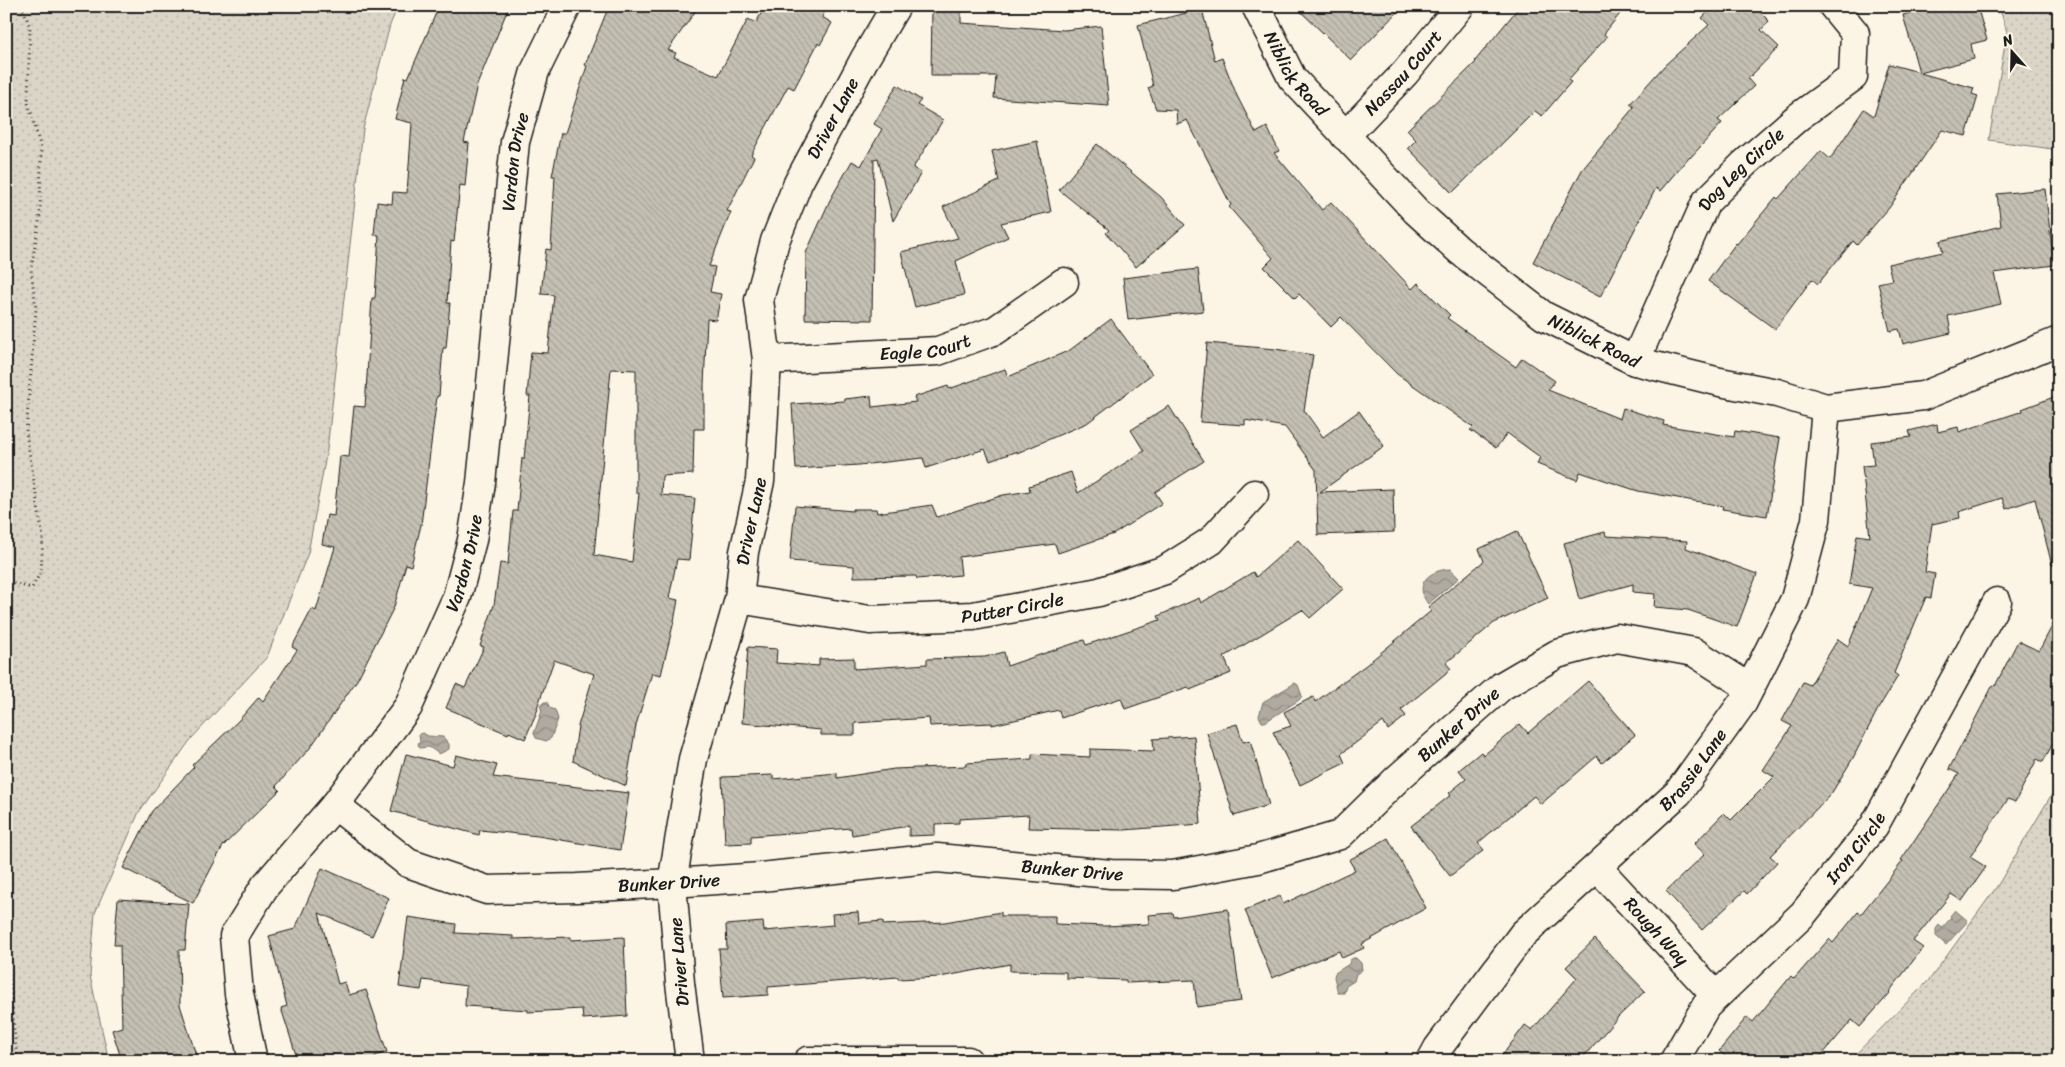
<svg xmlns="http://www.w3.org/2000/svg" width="2065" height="1067" font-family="Sriracha,sans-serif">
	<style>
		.green { fill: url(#green-dots); stroke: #7c7872 }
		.water { fill: url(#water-waves); stroke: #75726c }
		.building { fill: url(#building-back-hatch); stroke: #1c1c1c; fill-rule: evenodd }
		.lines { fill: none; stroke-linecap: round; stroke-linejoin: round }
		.minor-casing { stroke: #1c1c1c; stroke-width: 31 }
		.path { stroke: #1c1c1c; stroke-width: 3; stroke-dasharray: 1 4; stroke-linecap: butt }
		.minor { stroke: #fcf5e5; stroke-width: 28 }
		.labels { text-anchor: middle; stroke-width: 5; stroke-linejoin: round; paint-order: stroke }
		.street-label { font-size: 18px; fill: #1c1c1c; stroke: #fcf5e5 }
	</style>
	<defs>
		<pattern id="green-dots" width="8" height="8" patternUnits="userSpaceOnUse" patternTransform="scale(1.25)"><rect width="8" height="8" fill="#dbd5c8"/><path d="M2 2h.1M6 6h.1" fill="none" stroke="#bbb6ab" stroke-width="1.8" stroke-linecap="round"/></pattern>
		<pattern id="water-waves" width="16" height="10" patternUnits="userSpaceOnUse" patternTransform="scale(1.25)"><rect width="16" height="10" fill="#b0aba1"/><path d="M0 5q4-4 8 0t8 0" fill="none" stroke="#8e8a82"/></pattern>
		<pattern id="building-back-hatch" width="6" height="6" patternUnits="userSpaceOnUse" patternTransform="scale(1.25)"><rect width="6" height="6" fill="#c4c0b3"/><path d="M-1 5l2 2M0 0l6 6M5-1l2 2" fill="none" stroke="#a8a499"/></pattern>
	</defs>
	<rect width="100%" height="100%" fill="#fcf5e5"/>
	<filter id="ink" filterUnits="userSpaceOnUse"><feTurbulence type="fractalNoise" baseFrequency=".02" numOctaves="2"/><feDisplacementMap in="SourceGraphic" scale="10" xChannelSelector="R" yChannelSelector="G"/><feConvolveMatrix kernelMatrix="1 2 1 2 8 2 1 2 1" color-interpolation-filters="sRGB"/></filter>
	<g filter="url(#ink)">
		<path class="green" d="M 6,6 L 398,6 L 390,25 L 363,129 L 327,450 L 308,553 L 267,657 L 191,739 L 139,812 L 95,913 L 90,976 L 109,1061 L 6,1061 Z
			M 1999,6 L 2059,6 L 2059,150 L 1989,140 L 2007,32 Z
			M 2059,782 L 2059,1061 L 1849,1061 L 1930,979 L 1998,885 Z"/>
		<path class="water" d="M 1450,569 L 1459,578 L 1428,604 C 1413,584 1429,570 1450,569 Z
			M 1295,683 L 1298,685 L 1302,696 L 1299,700 L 1265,722 L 1262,722 L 1259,716 L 1263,702 Z
			M 544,702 L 547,702 L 550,708 L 555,710 L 558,719 L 551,738 L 546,741 L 536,738 L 534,733 L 542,711 L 540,706 Z
			M 423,733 L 428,736 L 443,737 L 449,744 L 449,749 L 439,754 L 429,747 L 420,748 L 418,744 L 420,740 L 419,734 Z
			M 1955,910 L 1968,921 L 1946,945 L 1936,936 L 1936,929 L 1939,925 L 1942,928 L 1951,918 L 1950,916 Z
			M 1353,958 L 1356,958 L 1361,963 L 1362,970 L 1356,974 L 1354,981 L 1346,986 L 1344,993 L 1338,993 L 1334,977 L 1335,973 L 1349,964 L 1350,960 Z"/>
		<path class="building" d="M 439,6 L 509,6 L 477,85 L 464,142 L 469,143 L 465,186 L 460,185 L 454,242 L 451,241 L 447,303 L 450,303 L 446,348 L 443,348 L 439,396 L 437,396 L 421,525 L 411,566 L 406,564 L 394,607 L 357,680 L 310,748 L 276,786 L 280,790 L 223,846 L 193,903 L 123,868 L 152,811 L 194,767 L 192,765 L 239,720 L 259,697 L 263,701 L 297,650 L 292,647 L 312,609 L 316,611 L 335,547 L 322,544 L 327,515 L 334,516 L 340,456 L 349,457 L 354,406 L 365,407 L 372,298 L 375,298 L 379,235 L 374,235 L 377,202 L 392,204 L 393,192 L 407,193 L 412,123 L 395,119 L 405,77 L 408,78 Z
			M 609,6 L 699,6 L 668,50 L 676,53 L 674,57 L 718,76 L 748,19 L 756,23 L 765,6 L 828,6 L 822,17 L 832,23 L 820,45 L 818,43 L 794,89 L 788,86 L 751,155 L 754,157 L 727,211 L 731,212 L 709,266 L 715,267 L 710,292 L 721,294 L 716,320 L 707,319 L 704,385 L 704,429 L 694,429 L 693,474 L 662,476 L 661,495 L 695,498 L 689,560 L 677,559 L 669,598 L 678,600 L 674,621 L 661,675 L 652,673 L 636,725 L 626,786 L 573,761 L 578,726 L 594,674 L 554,660 L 537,708 L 538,709 L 525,739 L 509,732 L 508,734 L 446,708 L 456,684 L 465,688 L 484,647 L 480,646 L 494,605 L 500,563 L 508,564 L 513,511 L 517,511 L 522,458 L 524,459 L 530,396 L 527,396 L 531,352 L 548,353 L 554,295 L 541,294 L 546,249 L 551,250 L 555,176 L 552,176 L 561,133 L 565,133 L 587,66 L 585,65 ZM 611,369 L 636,370 L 636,493 L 639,493 L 632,562 L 594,555 Z
			M 1295,6 L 1403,6 L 1351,60 Z
			M 1520,6 L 1626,6 L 1604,34 L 1607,37 L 1568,80 L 1571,82 L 1542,116 L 1535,111 L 1452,193 L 1408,148 L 1416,140 L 1407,130 L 1476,62 L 1475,61 Z
			M 1714,6 L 1754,6 L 1769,21 L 1761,30 L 1779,47 L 1748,79 L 1754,86 L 1718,120 L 1722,123 L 1690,158 L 1689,157 L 1660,191 L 1656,188 L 1600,297 L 1533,262 L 1582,170 L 1634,107 L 1630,104 L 1665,65 L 1709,25 L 1702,18 Z
			M 1936,6 L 1977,6 L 1987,40 L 1971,44 L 1974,59 L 1920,73 L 1974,88 L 1972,94 L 1978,96 L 1966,136 L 1942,130 L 1889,208 L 1857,245 L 1853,241 L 1818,284 L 1812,279 L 1775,329 L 1708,281 L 1736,243 L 1737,244 L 1776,197 L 1778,199 L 1821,151 L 1830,159 L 1864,109 L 1874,116 L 1889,64 L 1919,72 L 1903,15 Z
			M 932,7 L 961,8 L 961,23 L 1064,30 L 1101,26 L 1109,106 L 994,98 L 996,76 L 931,76 Z
			M 1202,9 L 1215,61 L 1222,58 L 1237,96 L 1256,133 L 1267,127 L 1279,151 L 1274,153 L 1322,210 L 1331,202 L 1412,289 L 1418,283 L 1450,315 L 1447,318 L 1516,367 L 1522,358 L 1555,381 L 1548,390 L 1620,419 L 1623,408 L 1664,421 L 1663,425 L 1734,437 L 1735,431 L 1780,438 L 1767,516 L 1722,509 L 1723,506 L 1638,491 L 1580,472 L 1577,480 L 1537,464 L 1540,457 L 1507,433 L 1496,448 L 1470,430 L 1473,427 L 1397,374 L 1341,317 L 1331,327 L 1299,294 L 1295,298 L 1264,267 L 1273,258 L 1229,207 L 1231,205 L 1187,120 L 1177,124 L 1176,110 L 1156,109 L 1148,88 L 1153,86 L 1138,25 Z
			M 897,85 L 921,100 L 917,105 L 943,120 L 913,168 L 921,173 L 893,221 L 878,158 L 874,159 L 872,320 L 805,319 L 806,253 L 830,200 L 852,161 L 861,166 L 882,129 L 874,124 Z
			M 1037,141 L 1051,212 L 1001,223 L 1008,237 L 956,261 L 964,295 L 915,307 L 901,252 L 958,238 L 943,207 L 999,181 L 992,151 Z
			M 1097,144 L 1161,197 L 1185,225 L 1136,267 L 1106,233 L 1109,230 L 1059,190 Z
			M 2045,189 L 2054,265 L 1994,273 L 2001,304 L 1948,316 L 1951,333 L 1903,344 L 1899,329 L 1890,331 L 1878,283 L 1892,280 L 1888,264 L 1943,252 L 1940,241 L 2001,226 L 1997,194 Z
			M 1198,269 L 1203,311 L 1128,320 L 1123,278 Z
			M 1111,319 L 1152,374 L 1087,423 L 1017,453 L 1017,451 L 990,461 L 985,449 L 926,468 L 923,458 L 859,465 L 796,469 L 792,404 L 845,401 L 845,399 L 871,396 L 872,407 L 916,402 L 914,397 L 948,386 L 949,389 L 1005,369 L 1008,377 L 1070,350 Z
			M 1207,343 L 1275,349 L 1313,355 L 1304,410 L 1323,437 L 1359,411 L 1384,446 L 1320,492 L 1393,489 L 1394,532 L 1318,535 L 1316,470 L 1285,427 L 1245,420 L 1245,425 L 1200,422 Z
			M 2059,395 L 2059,564 L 2052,565 L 2035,499 L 2006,509 L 2002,498 L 1959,512 L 1960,518 L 1932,524 L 1925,572 L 1935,574 L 1931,598 L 1926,597 L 1894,673 L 1898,676 L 1878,709 L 1853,758 L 1831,794 L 1770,856 L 1777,862 L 1747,894 L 1744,891 L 1702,930 L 1666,891 L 1705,854 L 1694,844 L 1724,813 L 1731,820 L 1774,777 L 1763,770 L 1792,726 L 1782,721 L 1803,682 L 1810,685 L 1838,639 L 1848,646 L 1872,588 L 1849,584 L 1857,535 L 1870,537 L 1862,466 L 1874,465 L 1871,442 L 1911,437 L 1909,431 L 1937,424 L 1938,432 L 1958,427 L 1959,432 L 2023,411 L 2022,409 Z
			M 1169,406 L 1204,461 L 1155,492 L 1162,503 L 1114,534 L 1058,553 L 1055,544 L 959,557 L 961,575 L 917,579 L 916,576 L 854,577 L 854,566 L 790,561 L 795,506 L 853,511 L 853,509 L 876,509 L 877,513 L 932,505 L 937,517 L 1003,495 L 1030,491 L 1029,486 L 1071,472 L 1078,493 L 1144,451 L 1131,430 Z
			M 1517,531 L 1548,598 L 1494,623 L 1446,663 L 1451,669 L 1401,710 L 1406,716 L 1388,730 L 1383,722 L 1341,754 L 1345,763 L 1300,785 L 1273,732 L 1291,726 L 1284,712 L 1313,697 L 1315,702 L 1366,665 L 1431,611 L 1428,607 L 1484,561 L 1479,549 Z
			M 1605,532 L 1606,536 L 1687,541 L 1686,548 L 1757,574 L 1737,627 L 1688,610 L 1654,607 L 1655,594 L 1633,592 L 1633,584 L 1579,599 L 1564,543 Z
			M 1298,540 L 1343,589 L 1310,618 L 1302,610 L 1224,657 L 1231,673 L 1190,690 L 1188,687 L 1125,709 L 1121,698 L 1061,718 L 1059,710 L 992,725 L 992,723 L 930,726 L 929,718 L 855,723 L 855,735 L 821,735 L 821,730 L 742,723 L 748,647 L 777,649 L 776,663 L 819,666 L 819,659 L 854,658 L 854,669 L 927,664 L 927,659 L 985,657 L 1004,652 L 1007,666 L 1084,640 L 1086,645 L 1160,620 L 1158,616 L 1199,598 L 1201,603 L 1253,572 L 1256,577 Z
			M 2059,613 L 2059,746 L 2053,743 L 2043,762 L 2037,759 L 2015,802 L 2008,799 L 1970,857 L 1986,867 L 1962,901 L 1951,894 L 1913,941 L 1923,948 L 1889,992 L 1890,993 L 1860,1027 L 1852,1020 L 1817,1061 L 1731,1061 L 1719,1051 L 1747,1017 L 1753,1022 L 1791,976 L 1794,979 L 1829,939 L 1833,943 L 1858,912 L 1861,914 L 1903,861 L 1901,860 L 1959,774 L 1949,769 L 1993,685 L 1995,686 L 2018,641 L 2039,651 Z
			M 1588,681 L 1635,735 L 1602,763 L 1597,756 L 1541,804 L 1534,796 L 1478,843 L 1484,850 L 1450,876 L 1411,826 L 1451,795 L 1449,793 L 1466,779 L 1459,770 L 1481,752 L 1484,755 L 1520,724 L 1528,733 Z
			M 1237,724 L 1243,742 L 1250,740 L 1269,805 L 1234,816 L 1207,733 Z
			M 1194,736 L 1201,824 L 1124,830 L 1028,828 L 1029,815 L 959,819 L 959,823 L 935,824 L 935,835 L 909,836 L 909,826 L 852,835 L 851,828 L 751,836 L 751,843 L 725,844 L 722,777 L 773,775 L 773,779 L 837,773 L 837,778 L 894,769 L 966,766 L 966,763 L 1032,759 L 1032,754 L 1090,757 L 1090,749 L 1154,751 L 1153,739 Z
			M 406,754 L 453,766 L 456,755 L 497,765 L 493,777 L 629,793 L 620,850 L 538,836 L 480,830 L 479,835 L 391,811 Z
			M 1388,838 L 1426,908 L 1362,944 L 1364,948 L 1342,958 L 1339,951 L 1272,978 L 1245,910 L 1280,896 L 1283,904 L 1355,870 L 1349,860 Z
			M 322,868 L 389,898 L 372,936 L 319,913 L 338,984 L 345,982 L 349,995 L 366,990 L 387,1052 L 375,1056 L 377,1061 L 298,1061 L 281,1008 L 287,1006 L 269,936 L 295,929 Z
			M 118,899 L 189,904 L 185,950 L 179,950 L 180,1005 L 198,1061 L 122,1061 L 112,1030 L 122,1027 L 120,945 L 114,945 Z
			M 1228,909 L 1241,1001 L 1197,1007 L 1194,980 L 1126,983 L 1126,980 L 1066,978 L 1066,972 L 1010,971 L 1010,964 L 940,977 L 898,979 L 898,977 L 768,987 L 768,995 L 723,998 L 719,949 L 727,949 L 726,925 L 763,922 L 764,931 L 833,925 L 832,914 L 858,912 L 859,923 L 883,921 L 883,925 L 945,922 L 1001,912 L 1001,916 L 1055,916 L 1055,924 L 1105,926 L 1149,924 L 1148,915 L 1173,913 L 1174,917 Z
			M 408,917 L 456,924 L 455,933 L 513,936 L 513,939 L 571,937 L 571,940 L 624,937 L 627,1016 L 583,1019 L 582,1009 L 528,1012 L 528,1010 L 465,1006 L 466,986 L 423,980 L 421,990 L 399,987 Z
			M 1595,939 L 1645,991 L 1618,1017 L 1580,1061 L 1498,1061 L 1525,1025 L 1532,1030 L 1577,978 L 1566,967 Z"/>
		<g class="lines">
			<defs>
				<g id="minor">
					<path id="s1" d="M 1256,6 L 1292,78 L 1416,211 L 1460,251 L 1544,316 L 1635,361 L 1720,382 L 1777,393 L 1826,408 L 1923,396 L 2056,342"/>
					<path id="s2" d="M 1345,136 L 1405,73 L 1460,6"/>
					<path id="s3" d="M 767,360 L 938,351 L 996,330 L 1064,282"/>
					<path id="s4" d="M 1635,361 L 1706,202 L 1744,164 L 1798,117 L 1853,77 L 1855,33 L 1833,6"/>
					<path id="s5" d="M 739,599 L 870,620 L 973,616 L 1099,592 L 1165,570 L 1211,541 L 1254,494"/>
					<path id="s6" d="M 335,805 L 408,863 L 487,890 L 577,888 L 672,883 L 761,877 L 937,858 L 1111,874 L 1173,875 L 1258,859 L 1340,835 L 1397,779 L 1502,686 L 1557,654 L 1617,638 L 1694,652 L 1750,688"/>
					<path id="s7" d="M 1598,868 L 1716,996"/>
					<path id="s8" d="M 253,1061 L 239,994 L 234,936 L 265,886 L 335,805 L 408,707 L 457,597 L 472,540 L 481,483 L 515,142 L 535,71 L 567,6"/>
					<path id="s9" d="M 690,1061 L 680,983 L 672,883 L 693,759 L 739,599 L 744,552 L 760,481 L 767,360 L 759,300 L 775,241 L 798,183 L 864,60 L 896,6"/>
					<path d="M 808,1061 L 968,1061"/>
					<path id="s10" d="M 1431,1061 L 1438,1048 L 1523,934 L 1678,793 L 1743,702 L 1795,599 L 1816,520 L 1826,408"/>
					<path id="s11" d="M 1674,1061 L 1706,1006 L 1803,914 L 1874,826 L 1997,602"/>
				</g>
			</defs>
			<use href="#minor" class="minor-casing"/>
			<path class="path" d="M 6,578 L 8,582 L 32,588 L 41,571 L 43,538 L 26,432 L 36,309 L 31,269 L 40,216 L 41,148 L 28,103 L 30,27 L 22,6
				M 6,939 L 17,1061"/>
			<use href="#minor" class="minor"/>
		</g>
	</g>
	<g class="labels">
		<g class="street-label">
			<text dy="6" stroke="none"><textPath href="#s2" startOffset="86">Nassau Court</textPath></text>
			<text dy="6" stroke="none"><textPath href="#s1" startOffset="79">Niblick Road</textPath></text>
			<text dy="6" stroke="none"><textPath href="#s9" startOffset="970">Driver Lane</textPath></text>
			<text dy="6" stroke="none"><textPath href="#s8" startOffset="975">Vardon Drive</textPath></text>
			<text dy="6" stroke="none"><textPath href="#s4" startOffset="222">Dog Leg Circle</textPath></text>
			<text dy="6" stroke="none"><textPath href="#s1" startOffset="484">Niblick Road</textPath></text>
			<text dy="6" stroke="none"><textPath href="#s3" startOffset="159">Eagle Court</textPath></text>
			<text dy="6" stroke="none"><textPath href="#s9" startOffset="550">Driver Lane</textPath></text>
			<text dy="6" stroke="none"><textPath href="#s8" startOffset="570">Vardon Drive</textPath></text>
			<text dy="6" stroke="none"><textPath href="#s5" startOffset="276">Putter Circle</textPath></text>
			<text dy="6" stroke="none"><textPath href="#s6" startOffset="1199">Bunker Drive</textPath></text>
			<text dy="6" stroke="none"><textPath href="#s10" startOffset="394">Brassie Lane</textPath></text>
			<text dy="6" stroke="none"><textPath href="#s11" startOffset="282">Iron Circle</textPath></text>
			<text dy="6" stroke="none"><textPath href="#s6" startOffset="764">Bunker Drive</textPath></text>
			<text dy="6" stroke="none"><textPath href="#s6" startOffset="359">Bunker Drive</textPath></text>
			<text dy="6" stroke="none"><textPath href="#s7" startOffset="86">Rough Way</textPath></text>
			<text transform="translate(679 962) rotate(-95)" y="6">Driver Lane</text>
		</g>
	</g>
	<rect width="2065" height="1067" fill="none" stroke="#fcf5e5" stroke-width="25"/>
	<rect x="12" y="12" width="2040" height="1042" fill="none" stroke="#1c1c1c" stroke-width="2" filter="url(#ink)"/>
	<g transform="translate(2012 52) rotate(340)" stroke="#fcf5e5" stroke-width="4" paint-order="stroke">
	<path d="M0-4L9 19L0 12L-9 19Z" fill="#1c1c1c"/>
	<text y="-8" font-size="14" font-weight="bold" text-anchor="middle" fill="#1c1c1c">N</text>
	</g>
</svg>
